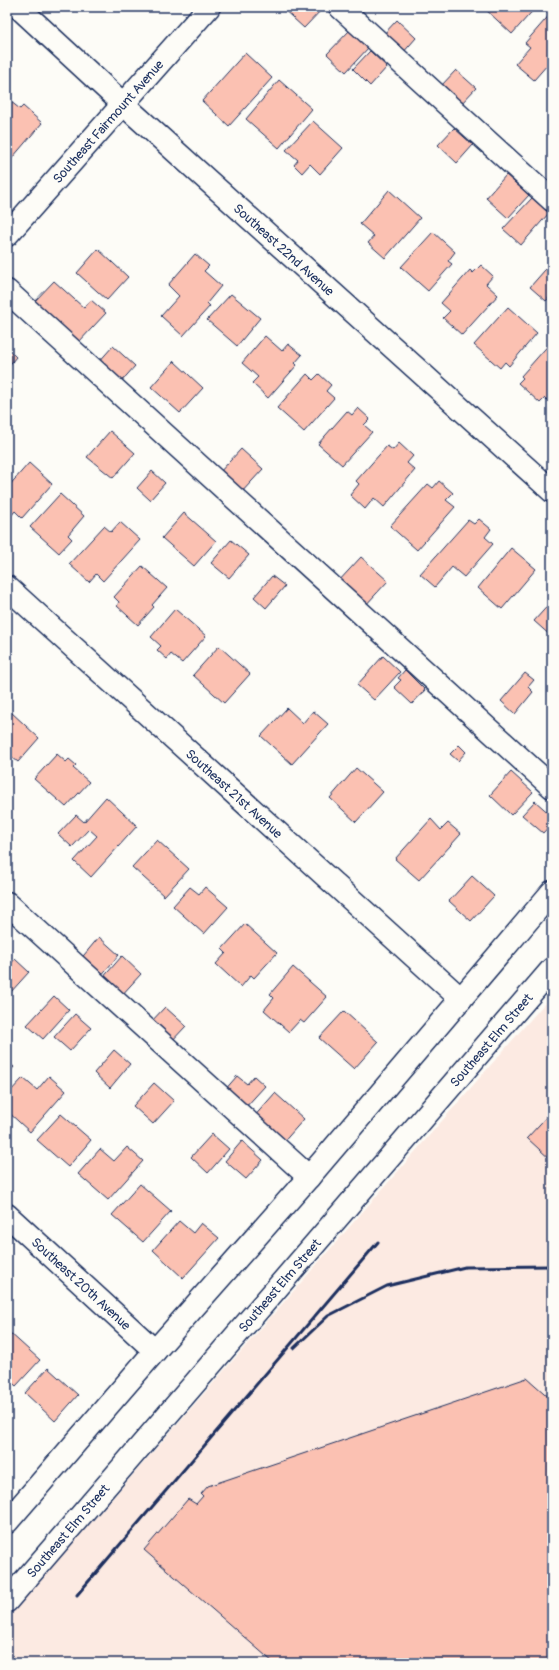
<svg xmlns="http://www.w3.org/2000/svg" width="559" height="1670" font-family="Pangolin,sans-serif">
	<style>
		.built { fill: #fceae2 }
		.building { fill: #fbc1b2; stroke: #1b2f5e }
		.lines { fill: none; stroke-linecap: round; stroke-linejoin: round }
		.minor-casing { stroke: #1b2f5e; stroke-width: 25 }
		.minor { stroke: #fdfcf7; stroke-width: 22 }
		.rail { stroke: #1b2f5e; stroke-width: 3 }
		.labels { text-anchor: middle; stroke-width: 4; stroke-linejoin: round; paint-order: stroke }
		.street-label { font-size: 13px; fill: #1b2f5e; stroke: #fdfcf7 }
	</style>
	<rect width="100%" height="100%" fill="#fdfcf7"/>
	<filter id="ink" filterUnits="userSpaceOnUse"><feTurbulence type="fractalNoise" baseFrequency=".025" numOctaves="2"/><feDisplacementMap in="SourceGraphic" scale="8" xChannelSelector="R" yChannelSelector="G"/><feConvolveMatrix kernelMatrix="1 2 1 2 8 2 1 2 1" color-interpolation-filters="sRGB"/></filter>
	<g filter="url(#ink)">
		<path class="built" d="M 552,995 L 552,1663 L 7,1663 L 7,1619 Z"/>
		<path class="building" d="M 281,7 L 324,7 L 304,28 Z
			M 483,7 L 536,7 L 512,34 Z
			M 552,12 L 552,67 L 548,64 L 534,80 L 515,64 L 530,47 L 525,43 Z
			M 397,20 L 416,38 L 402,54 L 382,36 Z
			M 350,30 L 369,47 L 346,72 L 327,54 Z
			M 370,51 L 387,67 L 370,86 L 353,69 Z
			M 245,53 L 272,78 L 229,126 L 202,101 Z
			M 456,70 L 476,88 L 460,105 L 440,87 Z
			M 279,80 L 312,109 L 279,148 L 246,119 Z
			M 10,101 L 20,109 L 23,106 L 42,123 L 7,164 L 7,105 Z
			M 313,121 L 343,148 L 320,174 L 310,164 L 302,173 L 294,165 L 298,160 L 286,150 Z
			M 454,128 L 473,145 L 457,163 L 438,145 Z
			M 506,175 L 529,195 L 508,218 L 486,198 Z
			M 389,190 L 420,218 L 385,258 L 368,243 L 374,236 L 360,224 Z
			M 532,198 L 549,213 L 521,245 L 503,229 Z
			M 433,232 L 455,252 L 448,261 L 452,264 L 428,291 L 401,267 Z
			M 98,249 L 128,277 L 107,300 L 77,273 Z
			M 195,254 L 209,266 L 204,271 L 221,286 L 207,303 L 210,306 L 183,336 L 161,316 L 179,296 L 168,285 Z
			M 552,262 L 552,294 L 546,301 L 530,287 Z
			M 481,265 L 493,276 L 486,284 L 498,295 L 462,335 L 443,318 L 450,311 L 441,303 L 470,270 L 473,273 Z
			M 54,281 L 84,308 L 91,300 L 106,313 L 78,343 L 34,302 Z
			M 231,294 L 260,318 L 237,346 L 207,320 Z
			M 508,307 L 537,333 L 509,366 L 505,362 L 500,368 L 474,345 Z
			M 265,336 L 282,351 L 288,344 L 302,355 L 295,363 L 297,365 L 268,398 L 252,383 L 258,377 L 242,363 Z
			M 552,341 L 552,394 L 547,400 L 545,398 L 540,403 L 518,383 L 523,378 L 521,376 Z
			M 113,346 L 135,366 L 119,384 L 97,364 Z
			M 7,348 L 16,357 L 7,368 Z
			M 174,361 L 203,388 L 180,413 L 151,387 Z
			M 307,374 L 313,380 L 319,374 L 331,385 L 326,391 L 334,398 L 304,432 L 277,408 Z
			M 358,408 L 370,419 L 364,425 L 372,432 L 342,465 L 318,444 L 347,411 L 352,415 Z
			M 110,431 L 135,453 L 113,478 L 87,457 Z
			M 399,443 L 413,456 L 407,463 L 415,470 L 384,507 L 374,498 L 365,509 L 350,495 L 359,484 L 356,481 L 387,446 L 393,450 Z
			M 241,449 L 263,469 L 240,494 L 218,474 Z
			M 29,463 L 52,484 L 22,518 L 15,511 L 11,516 L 7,513 L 7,488 Z
			M 152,471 L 165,483 L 150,500 L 137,488 Z
			M 439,481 L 453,493 L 446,500 L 455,507 L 417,550 L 390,526 L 428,484 L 433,488 Z
			M 60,494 L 84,516 L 68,535 L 72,539 L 59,553 L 30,527 Z
			M 184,513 L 216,541 L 194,566 L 162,538 Z
			M 479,519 L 491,529 L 485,537 L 493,544 L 464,577 L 452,567 L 435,587 L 420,574 L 468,520 L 474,524 Z
			M 120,522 L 140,540 L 103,581 L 96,574 L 89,582 L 69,564 L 104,526 L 111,532 Z
			M 231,540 L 249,555 L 229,578 L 211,563 Z
			M 511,548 L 536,569 L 502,609 L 478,588 Z
			M 361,557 L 388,581 L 364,607 L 337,583 Z
			M 142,566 L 167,588 L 152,605 L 154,607 L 138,625 L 117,606 L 119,602 L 114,597 Z
			M 272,576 L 285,586 L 266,608 L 254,597 Z
			M 552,601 L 552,637 L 534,621 Z
			M 175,609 L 206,636 L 182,663 L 171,654 L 167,659 L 157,650 L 161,646 L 151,637 Z
			M 219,646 L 250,674 L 224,703 L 193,675 Z
			M 383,656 L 400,672 L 374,700 L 357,685 Z
			M 405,670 L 425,690 L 412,704 L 394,687 L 401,680 L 398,678 Z
			M 525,673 L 534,680 L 528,687 L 533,692 L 515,714 L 501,701 Z
			M 287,708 L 303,723 L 313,711 L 328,724 L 292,764 L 261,736 Z
			M 11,712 L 39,738 L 18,762 L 7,753 L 7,717 Z
			M 459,745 L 466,752 L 458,761 L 450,754 Z
			M 57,754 L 66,762 L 69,759 L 76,765 L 73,768 L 89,782 L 66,807 L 34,779 Z
			M 356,768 L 383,792 L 356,822 L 330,798 Z
			M 511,772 L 533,792 L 511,815 L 490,795 Z
			M 106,797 L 137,826 L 91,877 L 74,861 L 97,836 L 89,829 L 72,847 L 58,834 L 76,815 L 84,822 Z
			M 535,801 L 552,816 L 552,823 L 543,833 L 522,815 Z
			M 431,819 L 441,830 L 448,823 L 461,834 L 419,880 L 395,859 Z
			M 157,840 L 189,869 L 164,896 L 132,867 Z
			M 472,876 L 494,896 L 471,921 L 449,901 Z
			M 190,887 L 199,894 L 205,887 L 228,907 L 204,934 L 173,906 Z
			M 245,924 L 277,953 L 254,978 L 251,975 L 241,987 L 216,964 L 226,953 L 222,949 Z
			M 99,937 L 119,955 L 99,978 L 79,961 Z
			M 122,956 L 141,974 L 120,997 L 101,980 Z
			M 15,959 L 29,972 L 10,993 L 7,991 L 7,968 Z
			M 293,967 L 327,997 L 304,1023 L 300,1020 L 289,1032 L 264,1010 L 274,998 L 270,994 Z
			M 54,996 L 69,1010 L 43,1039 L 27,1025 Z
			M 165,1007 L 186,1026 L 170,1043 L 149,1024 Z
			M 344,1011 L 378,1042 L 354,1069 L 319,1038 Z
			M 75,1014 L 91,1028 L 70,1051 L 54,1037 Z
			M 114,1050 L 130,1064 L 110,1088 L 94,1073 Z
			M 7,1061 L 14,1067 L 7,1075 Z
			M 49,1076 L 66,1091 L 30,1132 L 7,1111 L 7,1095 L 23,1078 L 37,1090 Z
			M 237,1076 L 247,1084 L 254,1076 L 265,1086 L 244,1109 L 224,1091 Z
			M 154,1083 L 174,1101 L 153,1124 L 133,1106 Z
			M 275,1093 L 304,1119 L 281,1145 L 252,1119 Z
			M 552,1111 L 552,1161 L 527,1138 Z
			M 61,1114 L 91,1140 L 68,1167 L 37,1140 Z
			M 212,1134 L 229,1149 L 208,1173 L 191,1157 Z
			M 242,1141 L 263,1160 L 246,1179 L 225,1161 Z
			M 127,1147 L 143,1161 L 108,1200 L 78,1174 L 100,1149 L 114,1161 Z
			M 140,1184 L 171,1211 L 143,1242 L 112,1215 Z
			M 179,1221 L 193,1233 L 201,1223 L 219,1238 L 183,1278 L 153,1250 Z
			M 9,1332 L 40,1360 L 16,1386 L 7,1378 L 7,1335 Z
			M 48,1368 L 78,1395 L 55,1421 L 25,1393 Z
			M 527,1378 L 552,1400 L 552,1663 L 274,1663 L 144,1550 L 188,1499 L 196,1504 L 203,1496 L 201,1494 L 208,1486 Z"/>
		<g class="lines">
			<defs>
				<g id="minor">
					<path id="s1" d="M 18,7 L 123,104 L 552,491"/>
					<path d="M 340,7 L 552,200"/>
					<path id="s2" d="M 7,235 L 209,7"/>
					<path d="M 7,291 L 552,787"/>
					<path id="s3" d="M 7,587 L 461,999"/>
					<path d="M 7,903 L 309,1177"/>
					<path id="s4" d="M 7,1215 L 155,1351"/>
					<path d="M 7,1522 L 155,1351 L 309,1177 L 552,892"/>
					<path id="s5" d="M 7,1601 L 552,969"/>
				</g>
			</defs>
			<use href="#minor" class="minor-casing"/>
			<use href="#minor" class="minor"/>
			<path class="rail" d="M 294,1348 L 328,1316 L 387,1286 L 465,1267 L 552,1266
				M 77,1595 L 378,1242"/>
		</g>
	</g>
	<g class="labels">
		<g class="street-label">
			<text dy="5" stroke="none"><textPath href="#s2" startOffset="152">Southeast Fairmount Avenue</textPath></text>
			<text dy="5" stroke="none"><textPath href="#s1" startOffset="360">Southeast 22nd Avenue</textPath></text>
			<text dy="5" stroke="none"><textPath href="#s3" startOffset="307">Southeast 21st Avenue</textPath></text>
			<text dy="5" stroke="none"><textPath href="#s5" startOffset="741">Southeast Elm Street</textPath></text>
			<text dy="5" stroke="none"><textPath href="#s4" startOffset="101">Southeast 20th Avenue</textPath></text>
			<text dy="5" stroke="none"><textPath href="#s5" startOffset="417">Southeast Elm Street</textPath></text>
			<text dy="5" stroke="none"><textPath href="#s5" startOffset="93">Southeast Elm Street</textPath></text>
		</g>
	</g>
	<rect width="559" height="1670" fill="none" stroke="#fdfcf7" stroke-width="24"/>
	<rect x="12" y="12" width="535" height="1646" fill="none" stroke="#1b2f5e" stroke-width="1.5" filter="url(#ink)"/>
</svg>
